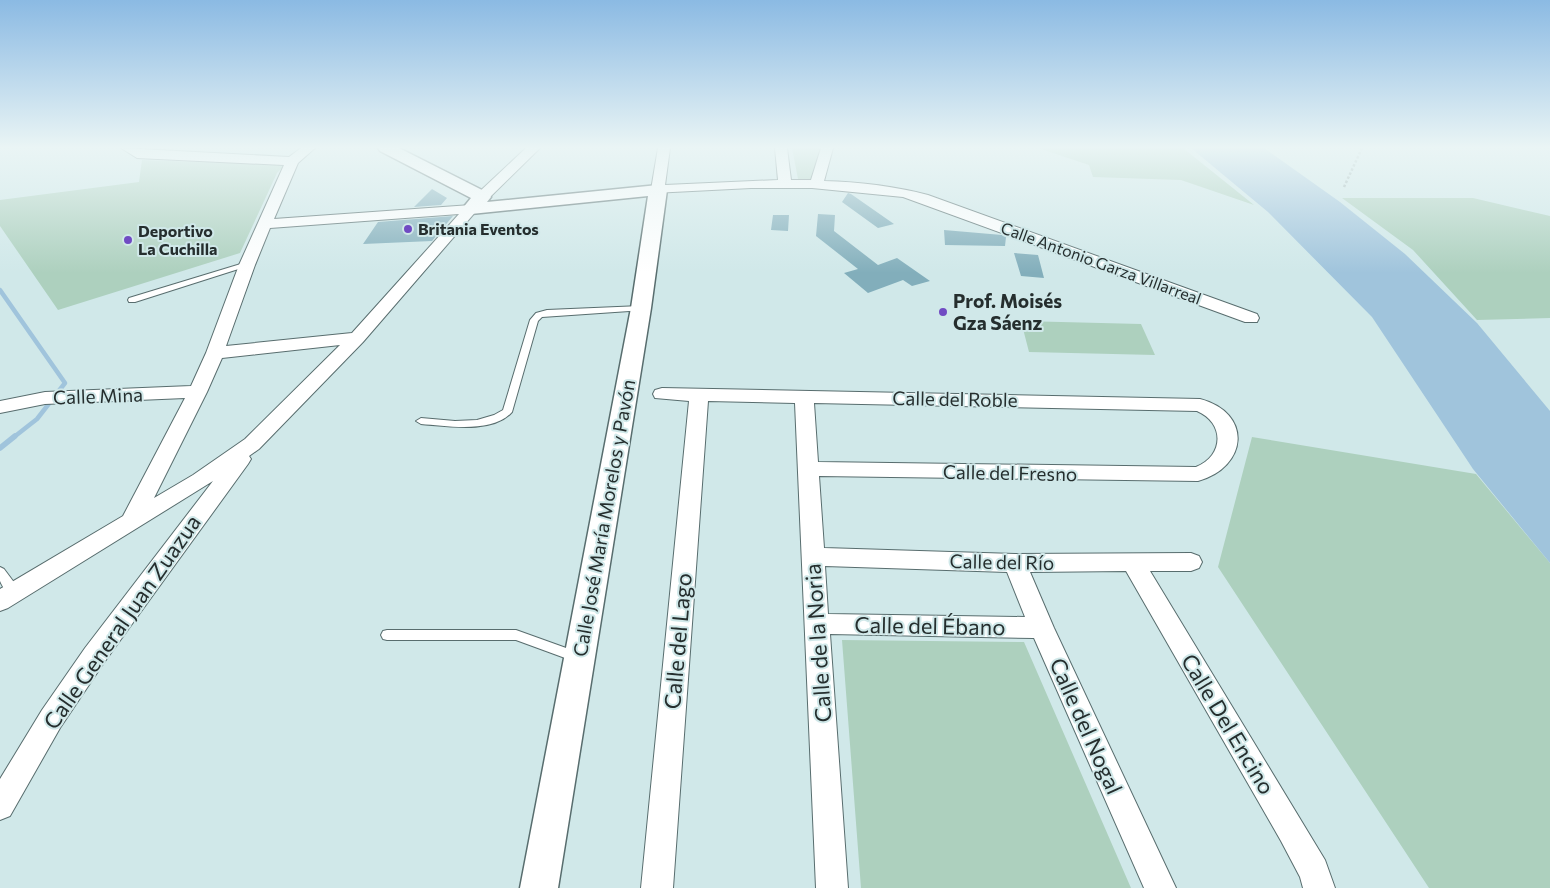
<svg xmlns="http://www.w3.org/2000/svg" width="1550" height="888" font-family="Commissioner,sans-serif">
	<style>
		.green { fill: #add0be }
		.water { fill: #a0c4dc }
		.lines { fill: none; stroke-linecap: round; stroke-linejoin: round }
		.stream-far1 { stroke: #a0c4dc; stroke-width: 4.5 }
		.stream { stroke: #a0c4dc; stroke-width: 5.5 }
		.building { fill: #82aebb }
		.service-casing { stroke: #586d6e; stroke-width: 2 }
		.minor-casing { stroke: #586d6e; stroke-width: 2 }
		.tertiary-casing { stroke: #586d6e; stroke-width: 3 }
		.path { stroke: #9aaeae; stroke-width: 2.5; stroke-dasharray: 2.5 2; stroke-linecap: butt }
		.service { fill: #fff; fill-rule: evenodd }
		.minor { fill: #fff; fill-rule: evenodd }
		.tertiary { fill: #fff; fill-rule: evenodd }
		.poi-dot { fill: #704bc3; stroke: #d0e8e9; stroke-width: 2 }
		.labels { text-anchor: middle; stroke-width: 4; stroke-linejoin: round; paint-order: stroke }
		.far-poi-label { font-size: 16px; font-weight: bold; fill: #252e2e; stroke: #d0e8e9; text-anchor: start }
		.far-street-label { font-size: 16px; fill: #252e2e; stroke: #d0e8e9 }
		.poi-label { font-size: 19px; font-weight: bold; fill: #252e2e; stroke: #d0e8e9; text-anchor: start }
		.street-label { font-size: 19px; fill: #252e2e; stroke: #d0e8e9 }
		.near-street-label { font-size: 22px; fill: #252e2e; stroke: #d0e8e9 }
	</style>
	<rect width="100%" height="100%" fill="#d0e8e9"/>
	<path class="green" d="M 792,148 L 823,148 L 812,179 L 798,179 Z
		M 1038,148 L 1183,148 L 1254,205 L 1181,180 L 1093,177 L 1089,165 Z
		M 142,160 L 285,165 L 277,173 L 240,253 L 58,310 L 0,226 L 0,200 L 139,182 Z
		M 1342,198 L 1473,198 L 1550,216 L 1550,318 L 1477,320 L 1413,250 Z
		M 1021,321 L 1141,324 L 1155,355 L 1029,352 Z
		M 1252,437 L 1476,474 L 1550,563 L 1550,888 L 1429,888 L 1218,567 Z
		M 842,640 L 1024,642 L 1131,888 L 861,888 Z"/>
	<path class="water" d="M 1191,148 L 1264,148 L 1340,202 L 1405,254 L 1477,323 L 1550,411 L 1550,563 L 1473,469 L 1372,317 L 1268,212 Z"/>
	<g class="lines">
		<path class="stream-far1" d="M 0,290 L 65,383 L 37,419 L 14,437"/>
		<path class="stream" d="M 0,448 L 15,436"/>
	</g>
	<path class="building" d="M 432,189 L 447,198 L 441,205 L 414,207 Z
		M 848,193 L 851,194 L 894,224 L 878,228 L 842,202 Z
		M 818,214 L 835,215 L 834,231 L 878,265 L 897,258 L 930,281 L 912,286 L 903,280 L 868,293 L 844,273 L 858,269 L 816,236 Z
		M 773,215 L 789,215 L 788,231 L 771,230 Z
		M 453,216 L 432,241 L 363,244 L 378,222 Z
		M 944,230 L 1002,235 L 1006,237 L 1005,246 L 945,245 Z
		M 1014,253 L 1038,255 L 1044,278 L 1021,276 Z"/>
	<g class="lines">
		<defs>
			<path id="service" d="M 244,263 L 250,263 L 251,265 L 135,302 L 129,302 L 128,300 L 129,298 Z
				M 641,306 L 645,308 L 644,310 L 542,317 L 538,321 L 512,412 C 493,434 447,426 421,424 L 416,421 L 421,418 L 455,421 L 477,420 L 494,415 L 503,410 L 530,320 L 536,313 L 547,310 Z
				M 0,567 L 4,569 L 19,589 L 21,592 L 19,595 C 11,598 3,589 0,581 C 0,577 0,571 0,567 Z
				M 387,630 L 516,630 L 580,653 L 582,657 L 580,661 L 576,662 L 516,640 L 387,640 L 383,639 L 381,635 L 383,631 Z"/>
			<path id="minor" d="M 121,148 L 289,157 L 301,148 L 315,148 L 298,163 L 274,219 L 471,205 L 476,206 L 478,209 L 363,342 L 259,449 L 249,456 L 251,459 L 248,464 L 103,664 L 60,728 L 10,816 L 0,820 L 0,779 L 42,710 L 85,648 L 213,481 L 8,608 L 0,611 L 0,589 L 123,516 L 185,398 L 45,404 L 0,413 L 0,401 L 45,392 L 191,386 L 206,353 L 239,265 L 284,165 L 137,158 ZM 459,214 L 352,333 L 226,346 L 255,265 L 270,228 ZM 340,345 L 245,439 L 193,475 L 154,498 L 207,392 L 222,358 Z
				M 526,148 L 540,148 L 487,200 L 477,200 L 475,197 L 477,194 Z
				M 658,148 L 670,148 L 665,185 L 778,180 L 775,148 L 787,148 L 791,180 L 811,180 L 821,148 L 833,148 L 824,181 C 859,182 894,186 928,195 L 1257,314 L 1259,318 L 1257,322 L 1245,322 L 903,197 L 812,188 L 751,188 L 653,193 L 651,190 Z
				M 662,388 L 1200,399 C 1253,413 1248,467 1198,481 L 819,476 L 824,548 L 1015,554 L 1191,553 L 1199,556 L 1202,562 L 1199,568 L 1191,571 L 1150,571 L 1325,860 L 1335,888 L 1303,888 L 1300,877 L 1281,841 L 1126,571 L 1030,572 L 1054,628 L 1176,888 L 1144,888 L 1034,638 L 830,634 L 848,888 L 816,888 L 795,403 L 708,401 L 673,888 L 641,888 L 689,401 L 655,398 L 653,394 L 655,390 ZM 814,403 L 1197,411 C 1225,423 1224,456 1196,467 L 818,462 ZM 825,566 L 1007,572 L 1025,617 L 828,614 Z"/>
			<path id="tertiary" d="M 378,148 L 399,148 L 488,193 L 491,197 L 487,202 L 658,185 L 664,186 L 667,190 L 651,308 L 558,888 L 520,888 L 631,308 L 648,196 L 471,214 L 465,213 L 462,209 L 471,198 L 380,151 Z"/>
		</defs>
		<use href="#service" class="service-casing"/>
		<use href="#minor" class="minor-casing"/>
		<use href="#tertiary" class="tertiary-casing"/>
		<path class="path" d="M 1344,187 L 1362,148"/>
		<use href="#service" class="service"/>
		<use href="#minor" class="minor"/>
		<use href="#tertiary" class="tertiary"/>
	</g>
	<linearGradient id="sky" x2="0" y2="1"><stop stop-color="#8bbae3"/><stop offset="0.54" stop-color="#eaf5f5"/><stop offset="1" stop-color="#eaf5f5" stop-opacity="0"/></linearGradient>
	<rect width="1550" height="273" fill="url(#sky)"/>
	<g class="poi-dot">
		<circle cx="408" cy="229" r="5"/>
		<circle cx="128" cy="240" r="5"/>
		<circle cx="943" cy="312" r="5"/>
	</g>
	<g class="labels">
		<g class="far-poi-label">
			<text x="418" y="235">Britania Eventos</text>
			<text x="138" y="237">Deportivo<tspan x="138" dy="18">La Cuchilla</tspan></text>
		</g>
		<g class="far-street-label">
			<text transform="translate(1101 263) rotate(20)" y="6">Calle Antonio Garza Villarreal</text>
		</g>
		<g class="poi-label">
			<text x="953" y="308">Prof. Moisés<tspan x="953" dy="22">Gza Sáenz</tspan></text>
		</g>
		<g class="street-label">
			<text transform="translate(98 396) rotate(-2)" y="7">Calle Mina</text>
			<text transform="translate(955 399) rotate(1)" y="7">Calle del Roble</text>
			<text transform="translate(1010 473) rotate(1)" y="7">Calle del Fresno</text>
			<text transform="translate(604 518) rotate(-80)" y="7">Calle José María Morelos y Pavón</text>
			<text transform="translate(1002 562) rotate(1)" y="7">Calle del Río</text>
		</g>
		<g class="near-street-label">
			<text transform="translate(122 622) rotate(-55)" y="8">Calle General Juan Zuazua</text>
			<text transform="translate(930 626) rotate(1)" y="8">Calle del Ébano</text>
			<text transform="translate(678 641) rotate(-85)" y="8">Calle del Lago</text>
			<text transform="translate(818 643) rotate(-94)" y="8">Calle de la Noria</text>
			<text transform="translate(1228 724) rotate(59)" y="8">Calle Del Encino</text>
			<text transform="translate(1086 726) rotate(66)" y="8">Calle del Nogal</text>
		</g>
	</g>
</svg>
